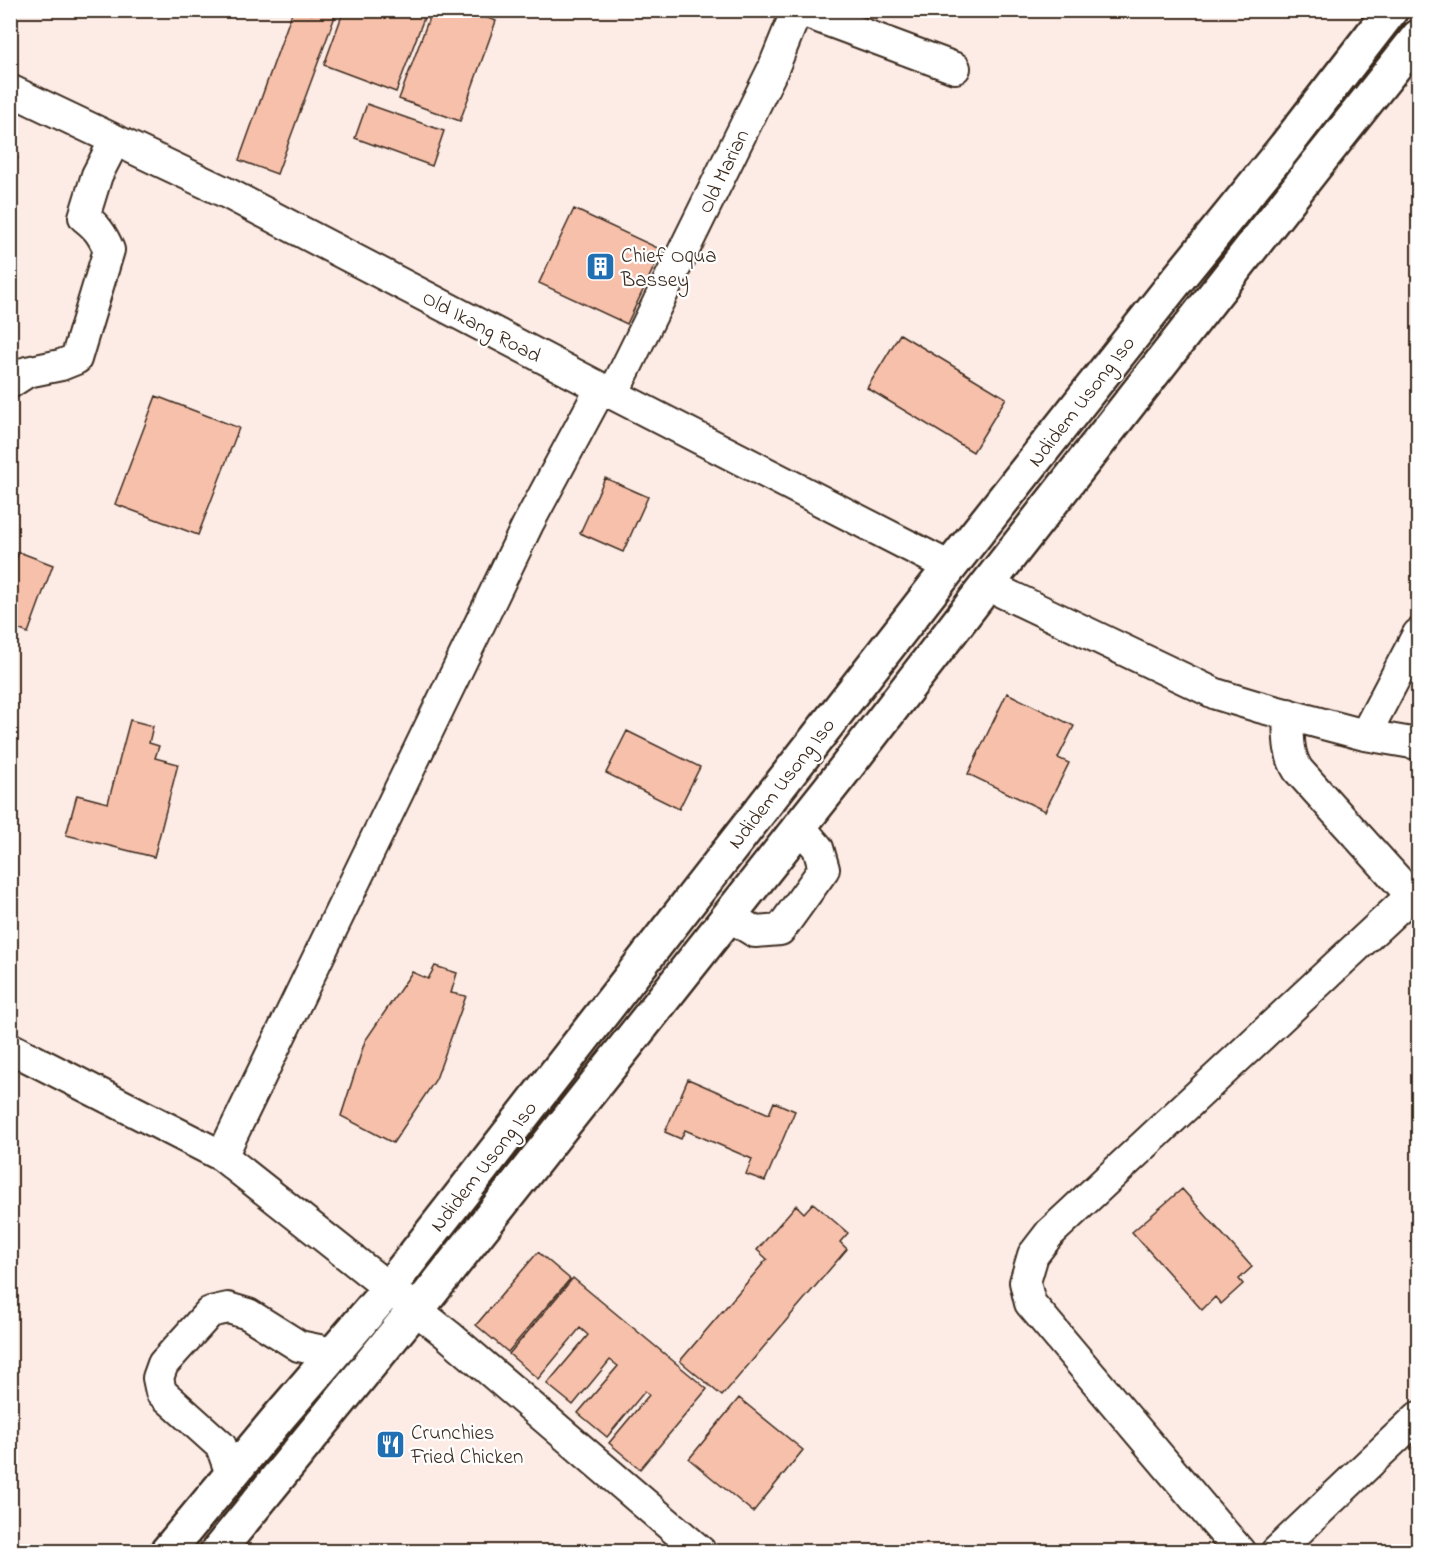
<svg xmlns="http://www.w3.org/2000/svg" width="1429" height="1562" font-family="'Indie Flower',sans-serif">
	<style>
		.building { fill: #f7c0ab; stroke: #3b2a1e; stroke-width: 1.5 }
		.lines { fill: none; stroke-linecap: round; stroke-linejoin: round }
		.minor-casing { stroke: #3b2a1e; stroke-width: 34 }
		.highway-casing { stroke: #3b2a1e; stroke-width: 38 }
		.minor { stroke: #fff; stroke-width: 30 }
		.highway { stroke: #fff; stroke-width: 33 }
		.labels { text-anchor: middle; stroke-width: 4.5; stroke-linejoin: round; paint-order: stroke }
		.street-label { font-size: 21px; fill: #3b2a1e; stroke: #fff }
		.poi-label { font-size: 21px; fill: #3b2a1e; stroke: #fff; text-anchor: start }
	</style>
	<rect width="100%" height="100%" fill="#fdece6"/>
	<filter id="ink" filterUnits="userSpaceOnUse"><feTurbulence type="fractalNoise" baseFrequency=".0167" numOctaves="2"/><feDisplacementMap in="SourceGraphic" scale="12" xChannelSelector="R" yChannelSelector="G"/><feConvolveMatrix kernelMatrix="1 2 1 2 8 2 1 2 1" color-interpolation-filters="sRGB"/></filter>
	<g filter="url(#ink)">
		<path class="building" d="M 293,10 L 304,10 L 312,14 L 314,10 L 337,11 L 277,174 L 239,160 Z
			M 344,10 L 427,10 L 396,92 L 324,65 Z
			M 432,10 L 466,10 L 496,21 L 460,121 L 399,99 Z
			M 367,104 L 444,131 L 432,166 L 355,138 Z
			M 10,153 L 18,158 L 10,170 Z
			M 574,209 L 662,250 L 627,324 L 539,283 Z
			M 900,334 L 1006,398 L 973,452 L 867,388 Z
			M 156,396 L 239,428 L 198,535 L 115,504 Z
			M 605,478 L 648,497 L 623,552 L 580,533 Z
			M 19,552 L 53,565 L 28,633 L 10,626 L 10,575 Z
			M 1007,693 L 1074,726 L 1058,758 L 1069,763 L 1045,811 L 968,774 Z
			M 130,720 L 153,726 L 149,743 L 159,746 L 155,758 L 178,764 L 154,857 L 66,835 L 77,795 L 108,803 Z
			M 627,731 L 700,767 L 679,809 L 606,773 Z
			M 435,966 L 457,973 L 451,993 L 466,996 L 436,1079 L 393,1143 L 341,1116 L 365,1041 L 412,972 L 428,979 Z
			M 688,1079 L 769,1114 L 774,1102 L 795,1111 L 765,1181 L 746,1174 L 752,1159 L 685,1130 L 681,1139 L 665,1132 Z
			M 1182,1189 L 1252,1267 L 1239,1279 L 1243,1284 L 1221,1304 L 1215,1297 L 1202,1310 L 1132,1232 Z
			M 813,1203 L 848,1233 L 840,1242 L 847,1249 L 722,1396 L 680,1361 L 767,1259 L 757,1250 L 796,1205 L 804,1213 Z
			M 538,1252 L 570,1279 L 508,1352 L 476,1325 Z
			M 573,1278 L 707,1389 L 640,1469 L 609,1443 L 649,1395 L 645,1391 L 607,1437 L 578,1413 L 618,1366 L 610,1360 L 573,1405 L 547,1384 L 588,1335 L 580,1328 L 538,1379 L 509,1354 Z
			M 739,1398 L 803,1450 L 753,1512 L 689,1459 Z"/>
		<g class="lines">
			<defs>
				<path id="minor" d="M 799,10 L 955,68
					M 10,90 L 229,194 L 601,388 L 950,567
					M 10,383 L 27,372 L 61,365 L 76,359 L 109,250 C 102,234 97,227 84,217 L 97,175 L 115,140
					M 613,394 L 773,69 L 797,10
					M 987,585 L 1216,694 L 1259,707 L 1365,735 L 1418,744
					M 1288,714 C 1289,734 1287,753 1298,770 L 1418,903
					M 1365,735 L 1418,634
					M 729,916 L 755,932 L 780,930 L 824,869 L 818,848 L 800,827
					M 10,1048 L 222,1156 L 448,1335 L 701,1552
					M 222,1156 L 528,524 L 601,388
					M 231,1474 L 221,1446 L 161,1392 L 158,1378 L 163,1364 L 210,1312 L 228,1308 L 248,1314 L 299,1346 L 333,1353
					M 1240,1552 L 1030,1303 L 1025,1282 L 1033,1255 L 1050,1233 L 1411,896
					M 1276,1552 L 1418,1417"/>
				<path id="highway" d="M 167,1552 L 279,1417 L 380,1299 L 950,567 L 1173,285 L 1285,147 L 1391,10
					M 217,1552 L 407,1319 L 417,1310 L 838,778 L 987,585 L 1313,169 L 1418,37"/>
			</defs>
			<use href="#minor" class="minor-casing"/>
			<use href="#highway" class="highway-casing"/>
			<use href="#minor" class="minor"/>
			<use href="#highway" class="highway"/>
		</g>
	</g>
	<defs>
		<symbol id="building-square" viewBox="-11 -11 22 22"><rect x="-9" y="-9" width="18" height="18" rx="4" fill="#1f6fb2" stroke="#fff"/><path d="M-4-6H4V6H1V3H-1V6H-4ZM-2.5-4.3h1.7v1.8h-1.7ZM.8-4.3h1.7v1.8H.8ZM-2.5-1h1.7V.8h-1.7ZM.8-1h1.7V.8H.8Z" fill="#fff"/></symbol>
		<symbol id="restaurant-square" viewBox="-11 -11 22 22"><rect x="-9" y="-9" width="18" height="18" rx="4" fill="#1f6fb2" stroke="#fff"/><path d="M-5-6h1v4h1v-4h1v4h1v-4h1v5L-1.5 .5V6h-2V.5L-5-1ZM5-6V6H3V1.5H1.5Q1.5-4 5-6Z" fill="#fff"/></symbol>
	</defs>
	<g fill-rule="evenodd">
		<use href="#building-square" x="584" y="250" width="33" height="33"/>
		<use href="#restaurant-square" x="374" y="1428" width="33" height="33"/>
	</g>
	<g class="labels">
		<g class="street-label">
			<text transform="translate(723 171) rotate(-64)" y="7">Old Marian</text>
			<text transform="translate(482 326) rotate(28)" y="7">Old Ikang Road</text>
			<text transform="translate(1081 401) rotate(-52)" y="7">Ndidem Usong Iso</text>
			<text transform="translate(781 783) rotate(-52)" y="7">Ndidem Usong Iso</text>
			<text transform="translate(483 1166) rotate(-52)" y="7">Ndidem Usong Iso</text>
		</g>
		<g class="poi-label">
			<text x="621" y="262">Chief Oqua<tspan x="621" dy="24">Bassey</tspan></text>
			<text x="411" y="1439">Crunchies<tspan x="411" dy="24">Fried Chicken</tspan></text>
		</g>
	</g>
	<rect width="1429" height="1562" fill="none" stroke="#fff" stroke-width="36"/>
	<rect x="18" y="18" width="1393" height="1526" fill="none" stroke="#3b2a1e" stroke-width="2" filter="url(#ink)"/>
</svg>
